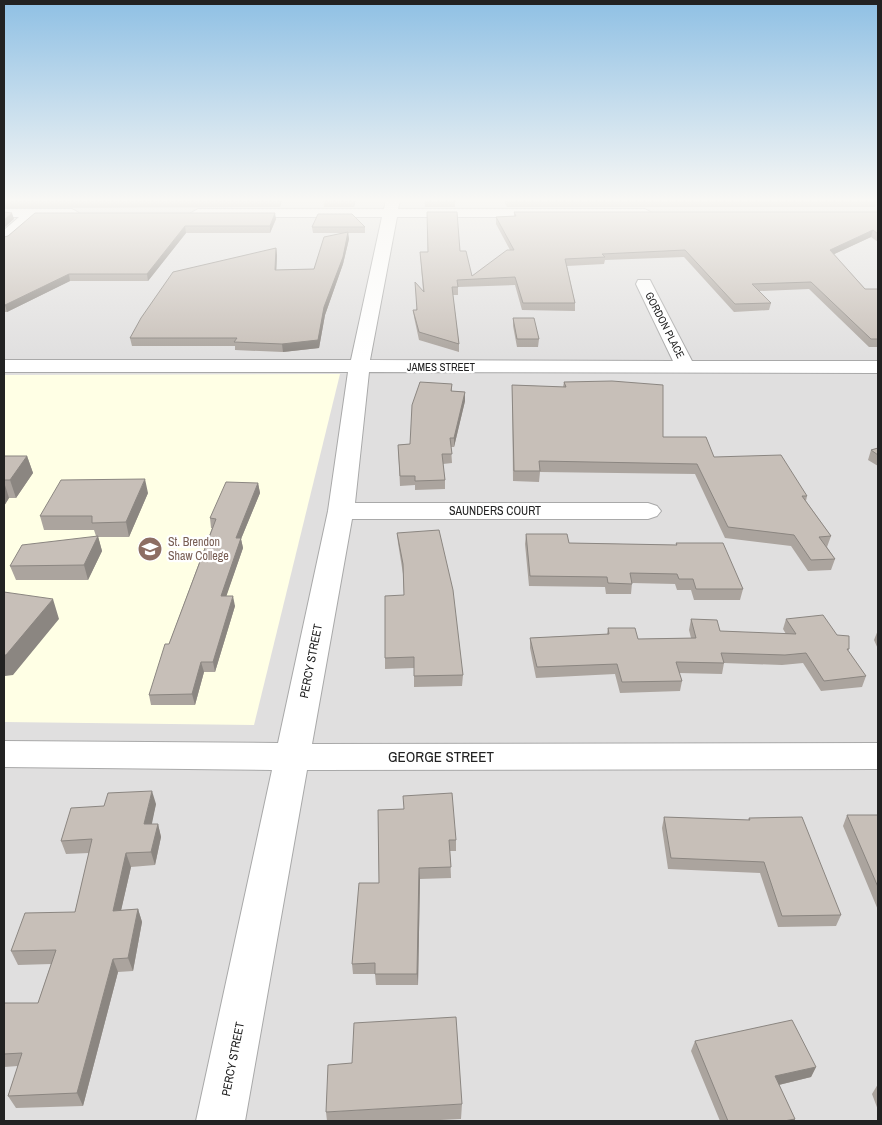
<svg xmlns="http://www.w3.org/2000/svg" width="882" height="1125" font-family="'Archivo Narrow',sans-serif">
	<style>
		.residential { fill: #e0dfdf }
		.education { fill: #ffffe5 }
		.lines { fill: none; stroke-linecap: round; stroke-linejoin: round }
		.street-casing { stroke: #a9a9a9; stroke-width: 2 }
		.street { fill: #fff; fill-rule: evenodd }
		.wall { fill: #aba49e }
		.shaded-wall { fill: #8b8681 }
		.building { fill: #c7bfb8; stroke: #8b8681 }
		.labels { text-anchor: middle; stroke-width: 4.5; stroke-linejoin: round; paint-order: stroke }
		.far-street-label { font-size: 11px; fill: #222; stroke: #fff }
		.street-label { font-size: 12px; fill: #222; stroke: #fff }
		.education-label { font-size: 12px; fill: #785e54; stroke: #fff; text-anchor: start }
		.near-street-label { font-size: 15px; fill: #222; stroke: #fff }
	</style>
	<rect width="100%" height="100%" fill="#f2efe9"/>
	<path class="residential" d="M 4,200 L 878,200 L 878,1121 L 4,1121 Z"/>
	<path class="education" d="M 340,374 L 254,725 L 4,722 L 4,375 Z"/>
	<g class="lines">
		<defs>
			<path id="street" d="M 386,200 L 400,200 L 398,209 L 645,209 L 652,213 L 645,217 L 397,217 L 370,360 L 673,361 L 636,284 L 638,280 L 650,280 L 652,284 L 692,361 L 878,361 L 878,373 L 369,372 L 355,503 L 648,503 L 657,506 L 661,511 L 657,516 L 648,519 L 352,519 L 312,744 L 878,743 L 878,769 L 307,770 L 245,1121 L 196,1121 L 272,770 L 4,767 L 4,741 L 278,743 L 328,511 L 348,372 L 4,372 L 4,360 L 351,360 L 382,217 L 198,217 L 191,213 L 198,209 L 384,209 Z
				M 4,209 L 72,209 L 79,213 L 72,217 L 36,217 L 9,241 L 4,242 L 4,230 L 19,217 L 4,217 Z"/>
		</defs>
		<use href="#street" class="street-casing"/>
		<use href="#street" class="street"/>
	</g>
	<path class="wall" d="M 4,200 L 282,200 L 280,207 L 4,208 Z
		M 323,200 L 356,200 L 354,207 L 324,207 Z
		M 424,200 L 455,200 L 455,207 L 425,207 Z
		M 503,200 L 874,200 L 876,202 L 875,207 L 507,207 Z
		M 514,212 L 878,212 L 878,242 L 871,237 L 834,254 L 865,289 L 878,289 L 878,347 L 869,347 L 809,289 L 759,291 L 771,303 L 769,310 L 734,312 L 684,257 L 605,260 L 604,264 L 567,266 L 575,303 L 575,311 L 522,310 L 515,285 L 458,287 L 458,295 L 453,295 L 459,344 L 459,352 L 419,340 L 414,317 L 413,310 L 416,310 L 423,291 L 420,252 L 460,251 L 472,276 L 510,250 L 496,224 L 496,217 L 514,216 Z
		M 276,219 L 270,233 L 186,233 L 148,281 L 70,281 L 7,312 L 4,312 L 4,237 Z
		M 312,227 L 365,227 L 365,233 L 348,233 L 349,239 L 343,264 L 325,315 L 319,348 L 283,352 L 235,350 L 235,346 L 132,346 L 130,338 L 276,248 L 277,255 L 276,270 L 314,269 L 344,233 L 313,233 Z
		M 513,318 L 539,339 L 538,347 L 517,347 L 513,326 Z
		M 564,382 L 663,437 L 714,457 L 807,496 L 806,501 L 831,536 L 827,547 L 835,559 L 831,570 L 808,571 L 791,546 L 725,538 L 695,474 L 540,472 L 539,482 L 513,481 L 512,385 L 563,387 Z
		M 452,384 L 452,391 L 465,392 L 465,401 L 454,447 L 451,447 L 452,463 L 443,464 L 445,480 L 445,489 L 415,490 L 415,485 L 400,486 L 398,445 L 410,444 Z
		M 878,448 L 878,466 L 868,460 L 871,450 Z
		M 4,456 L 27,456 L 33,473 L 16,498 L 9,498 L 4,506 Z
		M 258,483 L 260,493 L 241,539 L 243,548 L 226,596 L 235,606 L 215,672 L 204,672 L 195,705 L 151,705 L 149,695 L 169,644 L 212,528 L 211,528 L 210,518 Z
		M 148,493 L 129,537 L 98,537 L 102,551 L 88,580 L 16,580 L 10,566 L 96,536 L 94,530 L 44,530 L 40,516 Z
		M 397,533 L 463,675 L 462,686 L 414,687 L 414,668 L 385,669 L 385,658 L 404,595 L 403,574 L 398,543 Z
		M 526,534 L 569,543 L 676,545 L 676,543 L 743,589 L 740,600 L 694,600 L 691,590 L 677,590 L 675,584 L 632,583 L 631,594 L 606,594 L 605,587 L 529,586 L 525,544 Z
		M 691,619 L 720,631 L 786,634 L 783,629 L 786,619 L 837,635 L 849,649 L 848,651 L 866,676 L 862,687 L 821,691 L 803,663 L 782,665 L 724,663 L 722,674 L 679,673 L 682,681 L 680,691 L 620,693 L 615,674 L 536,678 L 530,648 L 530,638 L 607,634 L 608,628 L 638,639 L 691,638 L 689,630 Z
		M 878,630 L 878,649 L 874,640 Z
		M 156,804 L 151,824 L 158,824 L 161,837 L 155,865 L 131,867 L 121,910 L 138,909 L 142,922 L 133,971 L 118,972 L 83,1106 L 16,1108 L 8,1096 L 18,1066 L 4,1067 L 4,1003 L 38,1003 L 51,964 L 18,965 L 11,951 L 75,912 L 89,853 L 66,854 L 61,841 Z
		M 378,810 L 456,840 L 456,851 L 450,851 L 451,878 L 420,879 L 418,985 L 376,985 L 375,974 L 353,974 L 352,964 L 379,883 Z
		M 847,815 L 878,815 L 878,910 L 843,826 Z
		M 664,817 L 748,820 L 749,818 L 841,915 L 836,926 L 778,927 L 760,873 L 668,869 L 662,828 Z
		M 695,1041 L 816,1067 L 811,1077 L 779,1085 L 795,1119 L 794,1121 L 720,1121 L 691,1051 Z
		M 878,1084 L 878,1110 L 872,1094 Z
		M 462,1104 L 461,1119 L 420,1121 L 327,1121 L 326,1112 Z"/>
	<path class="shaded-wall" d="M 280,200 L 282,200 L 280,207 L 279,201 Z
		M 354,200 L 356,200 L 354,207 L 353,201 Z
		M 12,213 L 14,219 L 4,228 L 4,220 Z
		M 275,213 L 276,219 L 270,233 L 270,226 Z
		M 185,226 L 186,233 L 148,281 L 147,274 Z
		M 873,230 L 871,237 L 828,257 L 830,250 Z
		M 348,232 L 349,239 L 343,264 L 325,315 L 319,348 L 283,352 L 282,344 Z
		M 276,248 L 277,255 L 276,277 L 275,270 Z
		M 69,274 L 70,281 L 7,312 L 5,305 Z
		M 465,392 L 465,401 L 454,447 L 454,438 Z
		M 27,456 L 33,473 L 16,498 L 10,480 Z
		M 145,479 L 148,493 L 129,537 L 126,522 Z
		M 4,482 L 9,498 L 4,506 Z
		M 258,483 L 260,493 L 241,539 L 243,548 L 223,606 L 221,596 L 236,538 Z
		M 98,536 L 102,551 L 88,580 L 84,565 Z
		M 233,596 L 235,606 L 215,672 L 213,662 Z
		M 53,599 L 59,619 L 13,675 L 5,676 L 4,672 L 4,655 Z
		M 201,662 L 204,672 L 195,705 L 192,694 Z
		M 152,791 L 156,804 L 149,838 L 144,824 Z
		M 158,824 L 161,837 L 155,865 L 151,852 Z
		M 126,853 L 131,867 L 118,924 L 113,911 Z
		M 419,868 L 420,879 L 418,985 L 417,974 Z
		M 138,909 L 142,922 L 133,971 L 128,958 Z
		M 113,959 L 118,972 L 83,1106 L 77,1093 Z
		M 816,1067 L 811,1077 L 770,1087 L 775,1076 Z
		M 795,1119 L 794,1121 L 784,1121 Z"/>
	<path class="building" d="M 4,200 L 280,200 L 279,201 L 4,201 Z
		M 323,200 L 354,200 L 353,201 Z
		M 425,200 L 455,200 L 455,202 L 425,202 Z
		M 506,200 L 874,200 L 876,202 L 507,202 Z
		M 4,212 L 12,213 L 4,220 Z
		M 427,212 L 457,212 L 460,251 L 466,251 L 472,276 L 507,250 L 514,250 L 496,217 L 516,216 L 514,212 L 878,212 L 878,234 L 873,230 L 830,250 L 865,289 L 878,289 L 878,339 L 871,339 L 811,282 L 752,284 L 771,303 L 735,304 L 685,250 L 602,254 L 605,257 L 565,259 L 575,303 L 523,303 L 515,277 L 457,280 L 458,287 L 452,287 L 459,344 L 419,332 L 413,310 L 417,310 L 415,282 L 424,292 L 420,252 L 428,252 Z
		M 35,213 L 275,213 L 270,226 L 185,226 L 147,274 L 69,274 L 5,305 L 4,305 L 4,237 L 8,236 Z
		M 318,214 L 352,214 L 365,227 L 312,227 Z
		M 348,232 L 343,257 L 324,307 L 318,340 L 282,344 L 234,342 L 237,338 L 130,338 L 141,318 L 173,272 L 276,248 L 275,270 L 314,269 L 324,237 Z
		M 513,318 L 534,318 L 539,339 L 517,339 Z
		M 612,381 L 663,385 L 663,437 L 706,437 L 714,457 L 781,455 L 807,496 L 802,496 L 831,536 L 819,537 L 835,559 L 811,560 L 794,535 L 728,527 L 697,464 L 539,461 L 540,471 L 514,471 L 512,385 L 566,387 L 564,382 Z
		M 420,382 L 452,384 L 451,391 L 465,392 L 454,438 L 450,438 L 452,454 L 442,454 L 445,480 L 415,481 L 415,476 L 400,476 L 398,445 L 410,444 L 412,405 Z
		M 878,448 L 878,455 L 871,450 Z
		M 4,456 L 27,456 L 10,480 L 4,480 Z
		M 145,479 L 126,522 L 92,523 L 92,516 L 40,516 L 61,480 Z
		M 226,482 L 258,483 L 236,538 L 241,538 L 221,596 L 233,596 L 213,662 L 201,662 L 192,694 L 149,695 L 165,644 L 169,644 L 216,519 L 210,518 Z
		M 439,530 L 453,590 L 463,675 L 414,676 L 414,657 L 385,658 L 385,596 L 404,595 L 403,564 L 397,533 Z
		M 526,534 L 567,534 L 569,543 L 677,545 L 676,543 L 723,543 L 743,589 L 696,589 L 693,579 L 679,579 L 677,574 L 630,573 L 632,584 L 608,583 L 607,577 L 530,576 Z
		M 98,536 L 84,565 L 10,566 L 22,545 Z
		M 4,592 L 53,599 L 6,655 L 4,655 Z
		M 823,615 L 837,635 L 849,636 L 849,649 L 847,649 L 866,676 L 824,681 L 806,653 L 785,655 L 721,653 L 724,663 L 676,662 L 682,681 L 622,682 L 617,664 L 537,667 L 530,638 L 609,634 L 608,628 L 635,628 L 638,639 L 696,638 L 691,619 L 717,620 L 720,631 L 796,634 L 786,619 Z
		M 152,791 L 144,824 L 158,824 L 151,852 L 126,853 L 113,911 L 138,909 L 128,958 L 113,959 L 77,1093 L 8,1096 L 22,1053 L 4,1054 L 4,1003 L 38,1003 L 56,950 L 11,951 L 25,913 L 75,912 L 92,839 L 61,841 L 71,808 L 104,806 L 108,793 Z
		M 452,793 L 456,840 L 449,840 L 451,867 L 419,868 L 417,974 L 375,974 L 375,963 L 352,964 L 359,883 L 379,883 L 378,810 L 404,809 L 403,796 Z
		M 847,815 L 878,815 L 878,887 Z
		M 664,817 L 750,820 L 749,818 L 802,817 L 841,915 L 782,916 L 764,862 L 671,858 Z
		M 456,1017 L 462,1104 L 326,1112 L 328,1065 L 352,1063 L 354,1023 Z
		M 792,1020 L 816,1067 L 775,1076 L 795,1119 L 784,1121 L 728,1121 L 695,1041 Z"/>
	<linearGradient id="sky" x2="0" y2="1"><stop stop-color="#8fc0e4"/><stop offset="0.56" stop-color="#f9f8f5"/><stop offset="1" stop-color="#f9f8f5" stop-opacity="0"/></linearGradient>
	<rect width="882" height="358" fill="url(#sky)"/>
	<defs>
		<symbol id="school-disc" viewBox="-11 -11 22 22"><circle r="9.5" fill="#8d6e63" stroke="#fff"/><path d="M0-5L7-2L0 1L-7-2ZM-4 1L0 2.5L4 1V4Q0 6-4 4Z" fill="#fff"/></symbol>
	</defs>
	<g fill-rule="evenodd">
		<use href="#school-disc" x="136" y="535" width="28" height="28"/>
	</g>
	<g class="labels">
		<g class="far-street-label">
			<text transform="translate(665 325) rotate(63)" y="4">GORDON PLACE</text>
			<text x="441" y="371">JAMES STREET</text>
		</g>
		<g class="street-label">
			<text x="495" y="515">SAUNDERS COURT</text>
			<text transform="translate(311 661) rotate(-79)" y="4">PERCY STREET</text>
			<text transform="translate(233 1059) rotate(-79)" y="4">PERCY STREET</text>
		</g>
		<g class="education-label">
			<text x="168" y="546">St. Brendon<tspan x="168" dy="14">Shaw College</tspan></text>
		</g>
		<g class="near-street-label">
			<text x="441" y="762">GEORGE STREET</text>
		</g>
	</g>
	<rect width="882" height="1125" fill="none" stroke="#222222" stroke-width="10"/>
</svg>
